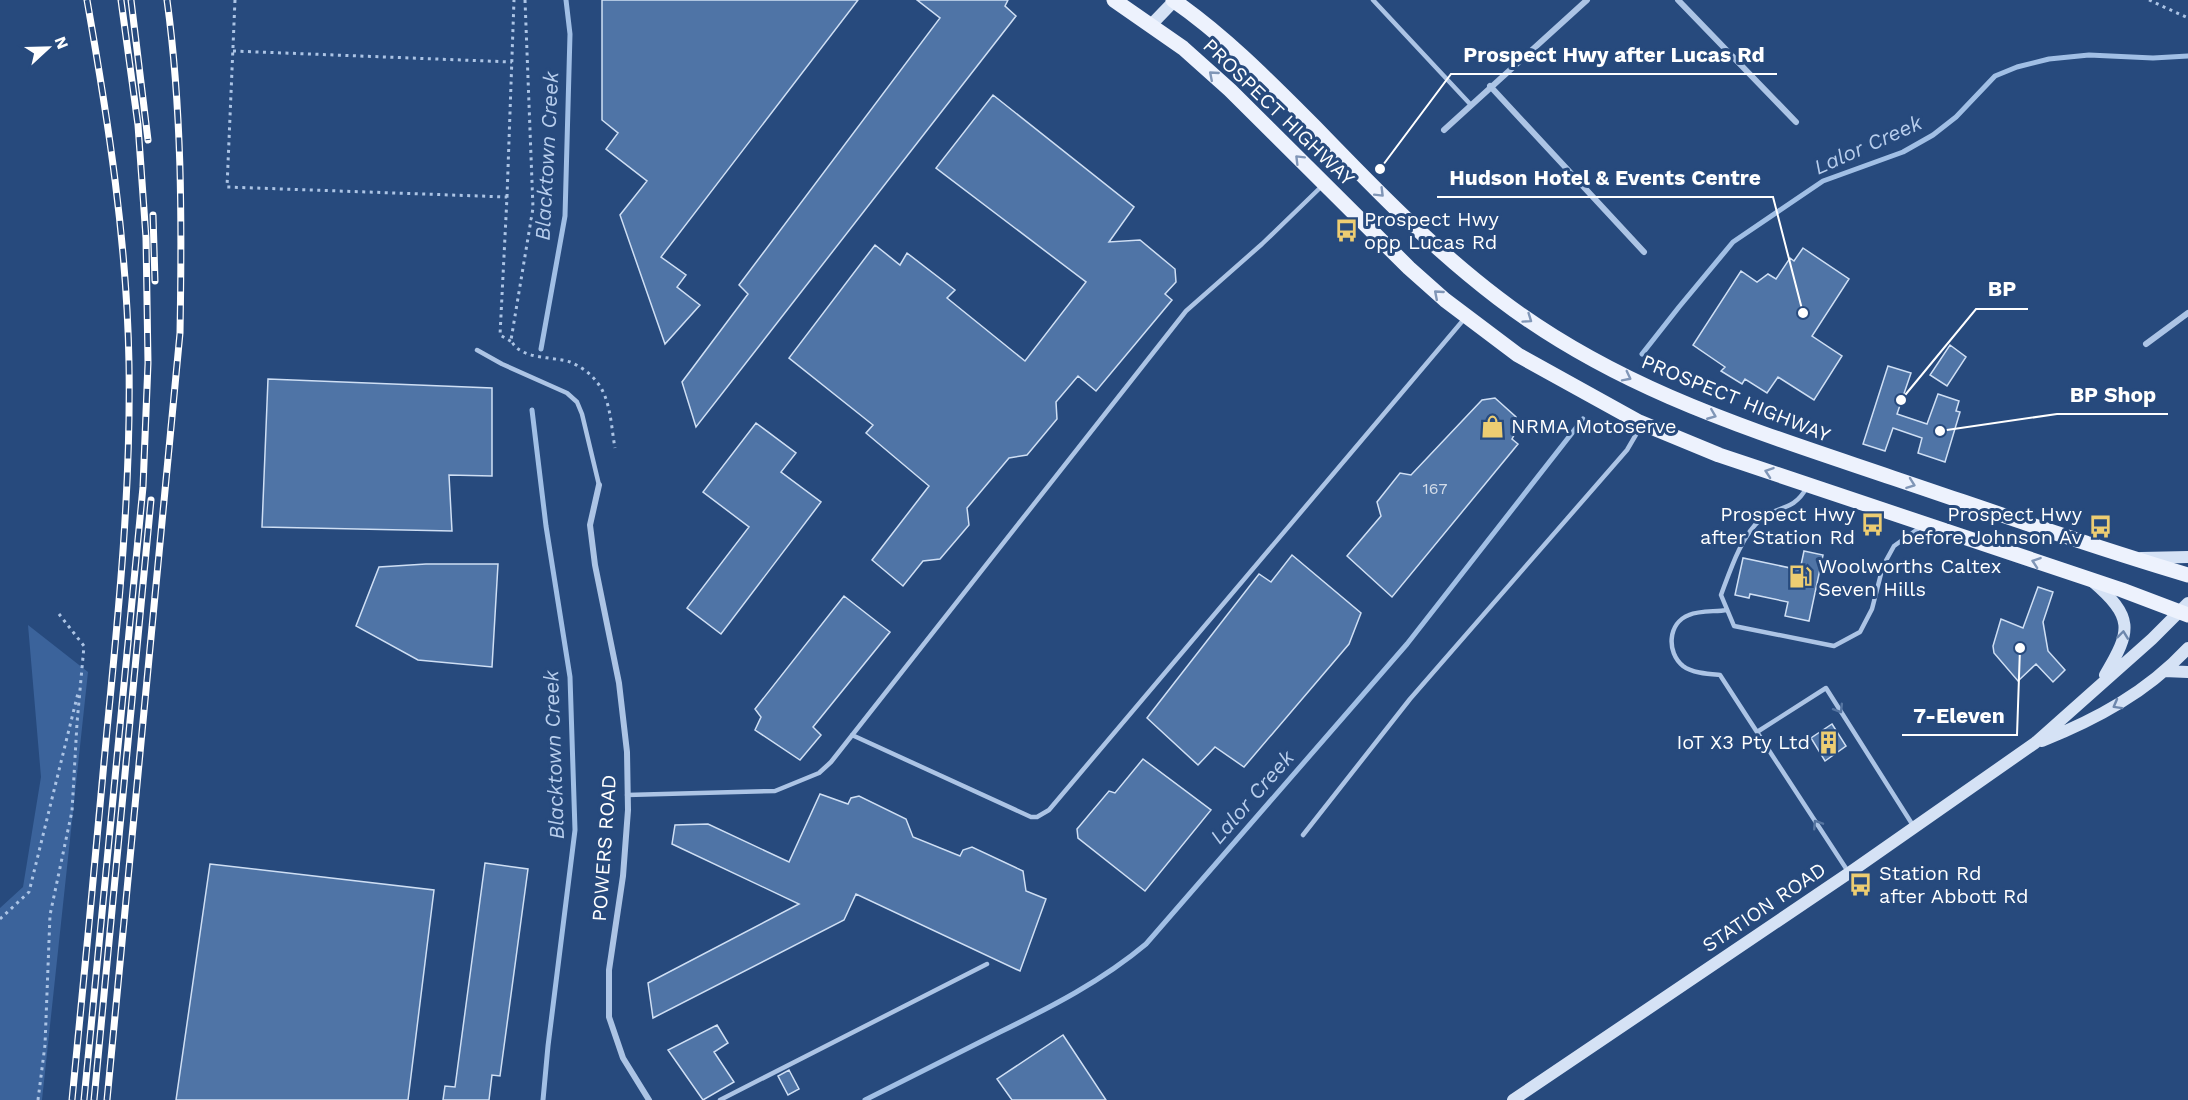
<svg xmlns="http://www.w3.org/2000/svg" width="2188" height="1100" font-family="'Work Sans',sans-serif">
	<style>
		.green { fill: #3b639b }
		.lines { fill: none; stroke-linecap: round; stroke-linejoin: round }
		.stream { stroke: #a1bfe5; stroke-width: 5 }
		.building { fill: #4f74a6; stroke: #cfdff4; stroke-width: 1.5 }
		.path { stroke: #acc4e5; stroke-width: 3; stroke-dasharray: 3 4.5; stroke-linecap: butt }
		.lane { stroke: #acc4e5; stroke-width: 4.5 }
		.street { stroke: #acc4e5; stroke-width: 6 }
		.secondary { stroke: #d5e2f5; stroke-width: 12 }
		.primary { stroke: #edf2fd; stroke-width: 15 }
		.rail-casing { stroke: #fff; stroke-width: 7 }
		.rail { stroke: #274a7d; stroke-width: 4.5; stroke-dasharray: 14; stroke-linecap: butt }
		.oneway { stroke: #8096b7 }
		.oneway2 { stroke: #6d87ad }
		.oneway3 { stroke: #5675a1 }
		.labels { text-anchor: middle; stroke-width: 6; stroke-linejoin: round; paint-order: stroke }
		.number-label { font-size: 16px; fill: #d3dce9 }
		.street-label { font-size: 20px; fill: #fff; stroke: #274a7d }
		.poi-label { font-size: 20px; fill: #fff; stroke: #274a7d; text-anchor: start }
		.water-label { font-size: 21px; font-style: italic; fill: #b8ceed; stroke: #274a7d }
		.leader { fill: none; stroke: #fff; stroke-width: 2 }
		.callout-dot { fill: #fff; stroke: #274a7d; stroke-width: 2 }
		.callout-label { font-size: 21px; text-anchor: middle; font-weight: bold; fill: #fff; stroke: #274a7d; stroke-width: 6; stroke-linejoin: round; paint-order: stroke }
	</style>
	<rect width="100%" height="100%" fill="#274a7d"/>
	<path class="green" d="M 28,625 L 88,672 L 42,1100 L 0,1100 L 0,908 L 23,887 L 41,777 Z"/>
	<g class="lines">
		<path class="stream" d="M 541,349 L 565,216 L 570,34 L 566,0
			M 1642,354 L 1679,307 L 1733,242 L 1823,181 L 1903,152 L 1933,135 L 1956,117 L 1995,76 L 2017,67 L 2049,59 L 2089,55 L 2153,58 L 2188,56
			M 532,410 L 546,526 L 570,677 L 575,830 L 548,1046 L 543,1100
			M 865,1100 C 910,1077 955,1055 1000,1032 C 1051,1007 1102,981 1146,944 L 1407,644 L 1583,419"/>
	</g>
	<path class="building" d="M 602,0 L 858,0 L 661,257 L 686,275 L 677,287 L 700,305 L 665,344 L 620,215 L 647,181 L 606,149 L 618,133 L 602,120 Z
		M 917,0 L 1008,0 L 1005,6 L 1016,16 L 696,427 L 682,382 L 748,294 L 739,285 L 940,18 Z
		M 993,95 L 1134,207 L 1109,242 L 1140,240 L 1175,269 L 1176,282 L 1165,294 L 1172,300 L 1096,391 L 1078,376 L 1056,402 L 1057,419 L 1027,455 L 1009,458 L 967,508 L 969,525 L 940,559 L 923,561 L 903,586 L 872,560 L 929,486 L 866,433 L 873,425 L 789,358 L 875,245 L 900,265 L 907,253 L 955,290 L 947,298 L 1025,361 L 1086,282 L 936,168 Z
		M 1803,248 L 1849,279 L 1812,336 L 1842,356 L 1814,400 L 1778,377 L 1767,393 L 1745,379 L 1742,384 L 1721,371 L 1725,367 L 1693,345 L 1741,271 L 1757,282 L 1768,274 L 1776,279 L 1790,258 L 1794,261 Z
		M 1950,345 L 1966,357 L 1947,386 L 1930,375 Z
		M 1888,366 L 1911,373 L 1897,414 L 1927,424 L 1938,394 L 1959,401 L 1956,411 L 1960,412 L 1945,462 L 1918,453 L 1922,438 L 1893,428 L 1885,451 L 1863,444 Z
		M 268,379 L 492,388 L 492,476 L 449,475 L 452,531 L 262,527 Z
		M 1495,398 L 1516,417 L 1518,428 L 1512,439 L 1518,444 L 1392,597 L 1347,556 L 1381,516 L 1377,502 L 1400,473 L 1411,475 L 1482,400 Z
		M 756,423 L 796,453 L 781,472 L 821,502 L 721,634 L 687,608 L 749,527 L 703,492 Z
		M 1804,551 L 1823,555 L 1809,621 L 1785,616 L 1788,602 L 1750,594 L 1749,598 L 1735,595 L 1743,558 L 1800,570 Z
		M 1292,555 L 1361,613 L 1349,644 L 1244,767 L 1215,747 L 1198,765 L 1147,718 L 1259,574 L 1271,582 Z
		M 426,564 L 498,564 L 492,667 L 418,660 L 356,626 L 379,567 Z
		M 2038,587 L 2053,592 L 2043,622 L 2048,651 L 2065,670 L 2053,682 L 2036,664 L 2018,681 L 1994,653 L 1993,646 L 2001,619 L 2023,628 Z
		M 844,596 L 890,632 L 813,727 L 821,735 L 800,760 L 755,730 L 761,717 L 755,709 Z
		M 1832,724 L 1846,746 L 1825,761 L 1811,738 Z
		M 1143,759 L 1211,810 L 1145,891 L 1078,838 L 1077,829 L 1109,791 L 1115,793 Z
		M 820,794 L 848,804 L 851,798 L 859,796 L 906,819 L 913,837 L 960,856 L 963,850 L 972,847 L 1023,871 L 1026,891 L 1046,899 L 1020,971 L 856,894 L 844,920 L 653,1018 L 648,983 L 799,904 L 672,844 L 675,825 L 708,824 L 789,862 Z
		M 485,863 L 528,869 L 500,1076 L 492,1075 L 489,1100 L 443,1100 L 445,1086 L 455,1087 Z
		M 210,864 L 434,890 L 408,1100 L 176,1100 Z
		M 717,1025 L 728,1043 L 714,1052 L 734,1082 L 703,1100 L 668,1050 Z
		M 1063,1035 L 1106,1100 L 1012,1100 L 997,1079 Z
		M 789,1070 L 799,1089 L 788,1095 L 778,1076 Z"/>
	<g class="lines">
		<path class="path" d="M 235,0 L 227,187 L 507,197 L 500,335 L 512,342
			M 525,0 L 533,208 L 511,340 C 520,360 551,356 570,362 C 580,366 590,373 596,381 C 611,398 611,427 615,448
			M 2149,0 L 2188,18
			M 233,51 L 512,62
			M 507,197 L 514,0
			M 0,919 L 29,892 L 78,693
			M 38,1100 L 45,1045 L 50,915 L 72,811 L 77,723 L 84,646 L 59,614"/>
		<path class="lane" d="M 1373,0 L 1471,105
			M 477,350 L 502,364 L 567,393 L 577,402 L 582,414 L 599,485
			M 1807,487 C 1793,513 1776,505 1761,519 C 1741,536 1730,571 1721,595 L 1734,626 L 1834,646 L 1860,632 L 1872,609 L 1883,566 L 1894,546 L 1922,526
			M 1727,610 C 1715,612 1700,610 1689,615 C 1668,623 1666,652 1683,666 C 1692,673 1708,674 1720,675 L 1757,732
			M 852,735 L 1031,817 L 1037,817 L 1049,810 L 1465,318
			M 627,795 L 775,791 L 819,773 L 831,762 L 1186,311 L 1262,244 L 1322,186
			M 1303,835 L 1410,699 L 1627,450 L 1641,426
			M 1849,873 L 1757,732 L 1826,688 L 1914,827
			M 720,1100 L 987,964"/>
		<path class="street" d="M 1678,0 L 1796,122
			M 1490,86 L 1644,252
			M 1444,130 L 1587,0
			M 2146,344 L 2188,313
			M 599,485 L 590,525 L 595,565 L 619,683 L 627,752 L 628,810 L 623,876 L 609,970 L 609,1017 L 623,1058 L 649,1100"/>
		<path class="secondary" d="M 1151,25 L 1175,0
			M 2141,558 L 2188,557
			M 2092,581 C 2134,617 2132,630 2105,675
			M 2164,671 L 2188,672
			M 2042,741 C 2097,719 2147,692 2188,648
			M 1513,1100 L 1849,873 L 2035,743 L 2152,639 L 2188,603"/>
		<path class="primary" d="M 1114,0 L 1183,48 L 1230,90 L 1409,268 L 1445,300 L 1518,355 L 1639,422 L 1719,455 L 2122,590 L 2188,615
			M 1173,0 C 1225,36 1270,82 1315,127 C 1373,187 1431,247 1498,298 C 1618,390 1752,430 1893,478 C 1991,511 2089,546 2188,575"/>
		<defs>
			<path id="rail" d="M 131,0 L 148,140
				M 153,215 L 155,281
				M 72,1100 C 84,977 96,853 107,730 C 119,608 131,486 129,364 C 127,241 108,120 87,0
				M 84,1100 L 143,487 L 148,363 L 146,238 L 138,125 L 121,0
				M 94,1100 L 151,500
				M 107,1100 L 180,333 C 182,221 182,110 167,0"/>
		</defs>
		<use href="#rail" class="rail-casing"/>
		<use href="#rail" class="rail"/>
	</g>
	<defs><path id="oneway-chevron" d="M-2-3.5L2.5 0L-2 3.5" fill="none" stroke-width="1.6" stroke-linecap="round" stroke-linejoin="round" transform="scale(1.5)"/></defs>
	<g class="oneway">
		<use href="#oneway-chevron" transform="translate(1213 75) rotate(-139)"/>
		<use href="#oneway-chevron" transform="translate(1299 159) rotate(-135)"/>
		<use href="#oneway-chevron" transform="translate(1380 193) rotate(45)"/>
		<use href="#oneway-chevron" transform="translate(1438 294) rotate(-139)"/>
		<use href="#oneway-chevron" transform="translate(1528 319) rotate(35)"/>
		<use href="#oneway-chevron" transform="translate(1627 377) rotate(27)"/>
		<use href="#oneway-chevron" transform="translate(1712 415) rotate(22)"/>
		<use href="#oneway-chevron" transform="translate(1769 472) rotate(-161)"/>
		<use href="#oneway-chevron" transform="translate(1911 484) rotate(20)"/>
		<use href="#oneway-chevron" transform="translate(2036 562) rotate(-161)"/>
	</g>
	<g class="oneway2">
		<use href="#oneway-chevron" transform="translate(2123 635) rotate(-83)"/>
		<use href="#oneway-chevron" transform="translate(2117 705) rotate(151)"/>
	</g>
	<g class="oneway3">
		<use href="#oneway-chevron" transform="translate(1839 709) rotate(58)"/>
		<use href="#oneway-chevron" transform="translate(1817 824) rotate(-123)"/>
	</g>
	<defs>
		<symbol id="bus-bare" viewBox="-9 -9 18 18"><path d="M-5-6H5V4H4V6H2V4H-2V6H-4V4H-5ZM-3.5-4V0h7V-4ZM-3.5 1.2v1.5H-2V1.2ZM2 1.2v1.5H3.5V1.2Z" fill="#edcd72" stroke="#274a7d" stroke-width="2.5" paint-order="stroke"/></symbol>
		<symbol id="shop-bare" viewBox="-9 -9 18 18"><path d="M-5-2.5h2.3a2.7 3.5 0 0 1 5.4 0H5L5.5 6h-11ZM-1.5-2.5h3a1.5 2.3 0 0 0-3 0Z" fill="#edcd72" stroke="#274a7d" stroke-width="2.5" paint-order="stroke"/></symbol>
		<symbol id="fuel-bare" viewBox="-9 -9 18 18"><path d="M-5.5-6h7V0h2V4h1.3V-2.5L3-4.5l.8-.8L6-3V5H2.5V1h-1V6h-7ZM-4.2-4.7v3.2H.2V-4.7Z" fill="#edcd72" stroke="#274a7d" stroke-width="2.5" paint-order="stroke"/></symbol>
		<symbol id="building-bare" viewBox="-9 -9 18 18"><path d="M-4-6H4V6H1V3H-1V6H-4ZM-2.5-4.3h1.7v1.8h-1.7ZM.8-4.3h1.7v1.8H.8ZM-2.5-1h1.7V.8h-1.7ZM.8-1h1.7V.8H.8Z" fill="#edcd72" stroke="#274a7d" stroke-width="2.5" paint-order="stroke"/></symbol>
	</defs>
	<g fill-rule="evenodd">
		<use href="#bus-bare" x="1330" y="214" width="33" height="33"/>
		<use href="#shop-bare" x="1476" y="410" width="33" height="33"/>
		<use href="#bus-bare" x="1856" y="508" width="33" height="33"/>
		<use href="#bus-bare" x="2084" y="510" width="33" height="33"/>
		<use href="#fuel-bare" x="1784" y="560" width="33" height="33"/>
		<use href="#building-bare" x="1812" y="726" width="33" height="33"/>
		<use href="#bus-bare" x="1844" y="868" width="33" height="33"/>
	</g>
	<g class="labels">
		<g class="number-label">
			<text x="1435" y="494">167</text>
		</g>
		<g class="street-label">
			<text transform="translate(1279 112) rotate(44)" y="7">PROSPECT HIGHWAY</text>
			<text transform="translate(1736 398) rotate(22)" y="7">PROSPECT HIGHWAY</text>
			<text transform="translate(604 848) rotate(-86)" y="7">POWERS ROAD</text>
			<text transform="translate(1764 907) rotate(-34)" y="7">STATION ROAD</text>
		</g>
		<g class="poi-label">
			<text x="1364" y="226">Prospect Hwy<tspan x="1364" dy="23">opp Lucas Rd</tspan></text>
			<text x="1511" y="433">NRMA Motoserve</text>
			<text x="1855" y="521" text-anchor="end">Prospect Hwy<tspan x="1855" dy="23">after Station Rd</tspan></text>
			<text x="2082" y="521" text-anchor="end">Prospect Hwy<tspan x="2082" dy="23">before Johnson Av</tspan></text>
			<text x="1818" y="573">Woolworths Caltex<tspan x="1818" dy="23">Seven Hills</tspan></text>
			<text x="1810" y="749" text-anchor="end">IoT X3 Pty Ltd</text>
			<text x="1879" y="880">Station Rd<tspan x="1879" dy="23">after Abbott Rd</tspan></text>
		</g>
		<g class="water-label">
			<text transform="translate(1868 145) rotate(-24)" y="7">Lalor Creek</text>
			<text transform="translate(547 156) rotate(-87)" y="7">Blacktown Creek</text>
			<text transform="translate(554 755) rotate(-92)" y="7">Blacktown Creek</text>
			<text transform="translate(1252 797) rotate(-49)" y="7">Lalor Creek</text>
		</g>
	</g>
	<path class="leader" d="M1380 169L1451 74H1777M1803 313L1773 197H1437M1901 400L1976 309H2028M1940 431L2057 414H2168M2020 648L2017 735H1902"/>
	<g class="callout-dot">
		<circle cx="1380" cy="169" r="6"/>
		<circle cx="1803" cy="313" r="6"/>
		<circle cx="1901" cy="400" r="6"/>
		<circle cx="1940" cy="431" r="6"/>
		<circle cx="2020" cy="648" r="6"/>
	</g>
	<g class="callout-label">
		<text x="1614" y="62">Prospect Hwy after Lucas Rd</text>
		<text x="1605" y="185">Hudson Hotel &amp; Events Centre</text>
		<text x="2002" y="296">BP</text>
		<text x="2113" y="402">BP Shop</text>
		<text x="1959" y="723">7-Eleven</text>
	</g>
	<g transform="translate(48 48) rotate(68)" stroke="#274a7d" stroke-width="4.5" paint-order="stroke">
	<path d="M0-4.5L10 22L0 15L-10 22Z" fill="#ffffff"/>
	<text y="-9" font-size="16" font-weight="bold" text-anchor="middle" fill="#ffffff">N</text>
	</g>
</svg>
